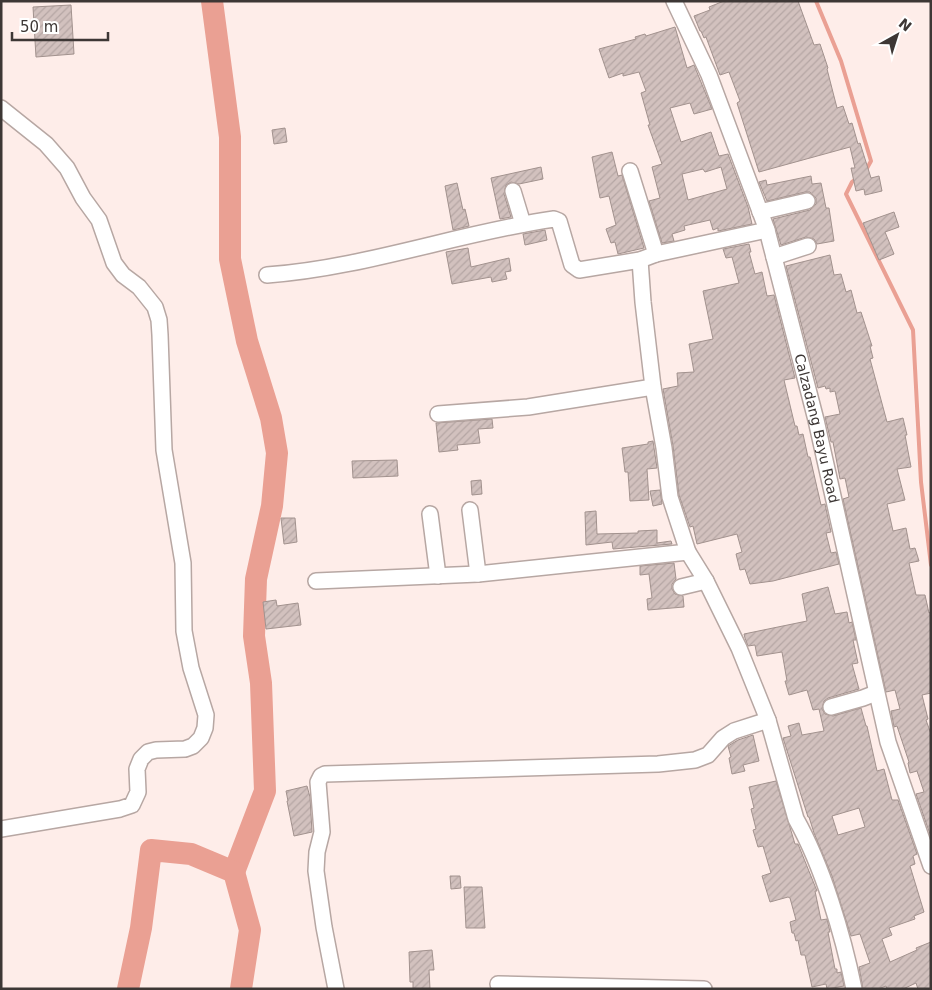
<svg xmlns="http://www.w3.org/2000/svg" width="932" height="990" font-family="'DejaVu Sans',sans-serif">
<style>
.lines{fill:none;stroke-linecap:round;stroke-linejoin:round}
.stream{stroke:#eaa093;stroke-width:4}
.river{stroke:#eaa093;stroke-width:22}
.building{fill:url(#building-hatch);stroke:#a2928e;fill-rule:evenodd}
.minor-casing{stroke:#b7a7a3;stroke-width:18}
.minor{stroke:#fff;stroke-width:15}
.labels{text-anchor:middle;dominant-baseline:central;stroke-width:5;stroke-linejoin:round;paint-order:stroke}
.street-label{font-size:14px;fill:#3d3735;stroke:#fff}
</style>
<defs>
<pattern id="building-hatch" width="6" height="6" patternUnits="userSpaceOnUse" patternTransform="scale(1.25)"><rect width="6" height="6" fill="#d2c1be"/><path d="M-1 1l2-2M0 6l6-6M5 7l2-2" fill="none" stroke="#b5a6a4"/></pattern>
</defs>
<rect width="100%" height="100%" fill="#feede9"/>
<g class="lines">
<!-- stream -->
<g class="stream">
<polyline points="816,1 841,61 871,161 866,170"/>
<polyline points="857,178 852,182 846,194 913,330 921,482 931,565"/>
</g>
<!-- river -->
<g class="river">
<polyline points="212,1 230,137 230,259 247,341 271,418 277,453 272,506 256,579 254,636 261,683 265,791 234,872"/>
<polyline points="128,989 141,928 151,850 191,854 234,872 250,930 241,989"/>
</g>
</g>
<!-- building -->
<g class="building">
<polygon points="724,1 798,1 814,45 820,44 828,68 827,69 837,108 843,106 849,124 852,123 858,144 860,143 871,178 879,176 882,191 865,195 864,189 856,191 851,168 855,168 850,147 759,172 737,103 740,101 729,72 720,75 706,37 704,38 701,31 700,31 694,16 710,10 709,7"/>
<polygon points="71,5 74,54 36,57 33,7"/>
<path d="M675,27L687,68L694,65L712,109L694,114L690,103L670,108L681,142L711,132L719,156L728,154L748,207L752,224L718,231V228L713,230L710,220L684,226L685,230L672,234L674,241L662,243L649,201L660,198L652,167L662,164L648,125H650L641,93L646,91L639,72L623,76V73L609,78L599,49L636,39L635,37L645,34L646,36ZM721,167L727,189L688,200L682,174L703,169L705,172Z"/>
<polygon points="285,128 287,142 274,144 272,130"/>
<polygon points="612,152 618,176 622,175 644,248 618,254 615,242 611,243 606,229 616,225 609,196 600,198 592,157"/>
<polygon points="541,167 543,179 519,184 511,182 506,185 504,194 511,217 500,219 491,178"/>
<polygon points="811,176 812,184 821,183 826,208 829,208 834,241 817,244 814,239 806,237 781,245 773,219 810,210 816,204 816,198 810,192 805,192 767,201 759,182 766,180 767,185"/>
<polygon points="457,183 463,210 465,209 469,226 453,230 445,186"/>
<polygon points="894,212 899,227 885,232 894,254 879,260 863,223"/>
<polygon points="545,230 547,240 525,245 523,234"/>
<polygon points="749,244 751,252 749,252 755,274 762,272 767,296 774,295 795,378 784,380 795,426 797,426 799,435 803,434 808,457 810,457 821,505 825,504 831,532 826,533 831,553 836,552 839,564 773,581 750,584 745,569 740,570 736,554 742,552 737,534 697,544 693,526 690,527 679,495 673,446 663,389 678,386 677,373 694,372 689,344 713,339 703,291 739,283 732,257 726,258 723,249"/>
<polygon points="468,248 471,267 509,258 511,271 505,272 507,279 492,282 491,277 452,284 446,252"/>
<polygon points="830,255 834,275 841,274 846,292 851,290 857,313 861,312 872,346 870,346 873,358 870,359 887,422 903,418 907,435 905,435 911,467 897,469 905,500 887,504 893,531 906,528 910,549 915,548 919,561 909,563 916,595 925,595 929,613 931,612 931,693 922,695 928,719 926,720 931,734 931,837 916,794 924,792 917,771 910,773 908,763 909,762 897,726 894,727 891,711 900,709 895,690 886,692 843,499 849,497 845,478 840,479 833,442 831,442 825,417 840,414 835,391 830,392 830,388 826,389 825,386 818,388 786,266"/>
<polygon points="492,419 493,428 478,429 480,443 457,445 458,450 439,452 436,423"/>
<polygon points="653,441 657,468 647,469 649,500 630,501 628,472 625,472 622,448 648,444 648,442"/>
<polygon points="397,460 398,476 353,478 352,461"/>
<polygon points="481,480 482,494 472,495 471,481"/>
<polygon points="660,490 662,504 653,506 650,491"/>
<polygon points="596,511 597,534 638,533 638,531 657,530 657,543 671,541 672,544 613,549 612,542 586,545 585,512"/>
<polygon points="281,518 295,518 297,542 284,544"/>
<polygon points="674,563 676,579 672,584 672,589 675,594 683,596 684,607 648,610 647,599 652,598 649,574 640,575 640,566"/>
<path d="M828,587L835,614L847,612L849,623L852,622L856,640H853L858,663L852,664L859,689L828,698L824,701L822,709L825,714L833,716L861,708L866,726H867L877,771L884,769L892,800H898L917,854L913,856L915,864L910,866L924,912L914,916L915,919L889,928L892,935L882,939L890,962L917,950L916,948L931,942V989H918L916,983L903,989H887L886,986L878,989H863L859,967L870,963L860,934L851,936L832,876L814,833L809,817H808L783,738L791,736L788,726L799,723L802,735L824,731L819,709L813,710L807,690L789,695L785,681H787L782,652L757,656L755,645L748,646L745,638L744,634L807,621L802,594ZM859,808L865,827L838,835L832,816Z"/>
<polygon points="276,600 277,606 298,603 301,625 266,629 263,602"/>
<polygon points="753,735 759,761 743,765 745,771 732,774 729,758 731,757 728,746 738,740"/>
<polygon points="776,781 795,844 798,844 817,891 815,891 821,920 827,919 830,932 828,932 835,969 837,969 837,973 841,972 844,986 827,989 826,984 812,987 805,955 801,955 798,940 796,941 794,933 792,933 790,922 796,920 790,898 788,897 770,902 762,876 771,873 763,846 758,847 753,830 756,829 751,809 754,808 749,787"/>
<polygon points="307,786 310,797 312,832 294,836 287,801 288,801 286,791"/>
<polygon points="450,876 460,876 461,888 451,889"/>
<polygon points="464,887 482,887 485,928 466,928"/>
<polygon points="432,950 434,970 429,970 430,989 413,989 413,982 410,982 409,952"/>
</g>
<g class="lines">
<!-- minor casing -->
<g class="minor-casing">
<g id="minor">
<path id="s1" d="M674,1L709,75L767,230L816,420L888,742L931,866"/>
<polyline points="1,108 46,144 67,168 83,198 99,220 114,263 123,275 139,287 155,307 159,320 160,335 164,450 183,563 184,631 191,668 206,715 205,728 201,738 193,746 185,749 156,750 148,752 141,759 137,769 138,792 132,805 120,809 1,829"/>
<polyline points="630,171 656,254"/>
<polyline points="513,191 523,224"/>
<polyline points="760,212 807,201"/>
<polyline points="774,257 808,246"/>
<path d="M640,260L643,302L653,387L664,448L670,497L688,552L706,581L739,648L768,720L796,819C823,867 843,935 854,989"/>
<path d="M267,275C364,268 458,233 554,219L559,221L572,265L579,270L640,260L656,254L767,230"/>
<polyline points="438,414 528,407 653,387"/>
<polyline points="470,510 478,574"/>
<polyline points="430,514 438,576"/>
<polyline points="316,581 478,574 688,552"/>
<polyline points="681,587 706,581"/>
<polyline points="831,707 863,698 876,693"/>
<polyline points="498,984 704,989"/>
<polyline points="336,989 324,927 316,871 317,852 322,832 318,782 321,776 325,774 658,764 695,760 708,755 723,738 734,731 768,720"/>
</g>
</g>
<!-- minor -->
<use href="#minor" class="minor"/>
</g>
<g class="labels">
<!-- street labels -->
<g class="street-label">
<text stroke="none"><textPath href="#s1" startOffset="452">Calzadang Bayu Road</textPath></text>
</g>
</g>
<!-- border -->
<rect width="932" height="990" fill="none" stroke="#3d3735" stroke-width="5"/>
<!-- north arrow -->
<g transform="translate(897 35) rotate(39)" stroke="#ffffff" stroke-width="4" paint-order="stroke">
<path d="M0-4L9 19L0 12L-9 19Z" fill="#3d3735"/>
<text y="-8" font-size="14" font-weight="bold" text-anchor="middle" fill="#3d3735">N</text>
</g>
<!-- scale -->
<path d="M12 32v8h96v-8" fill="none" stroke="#3d3735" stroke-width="2.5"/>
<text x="20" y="32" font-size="15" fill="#3d3735" stroke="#ffffff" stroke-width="4" paint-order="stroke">50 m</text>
</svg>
